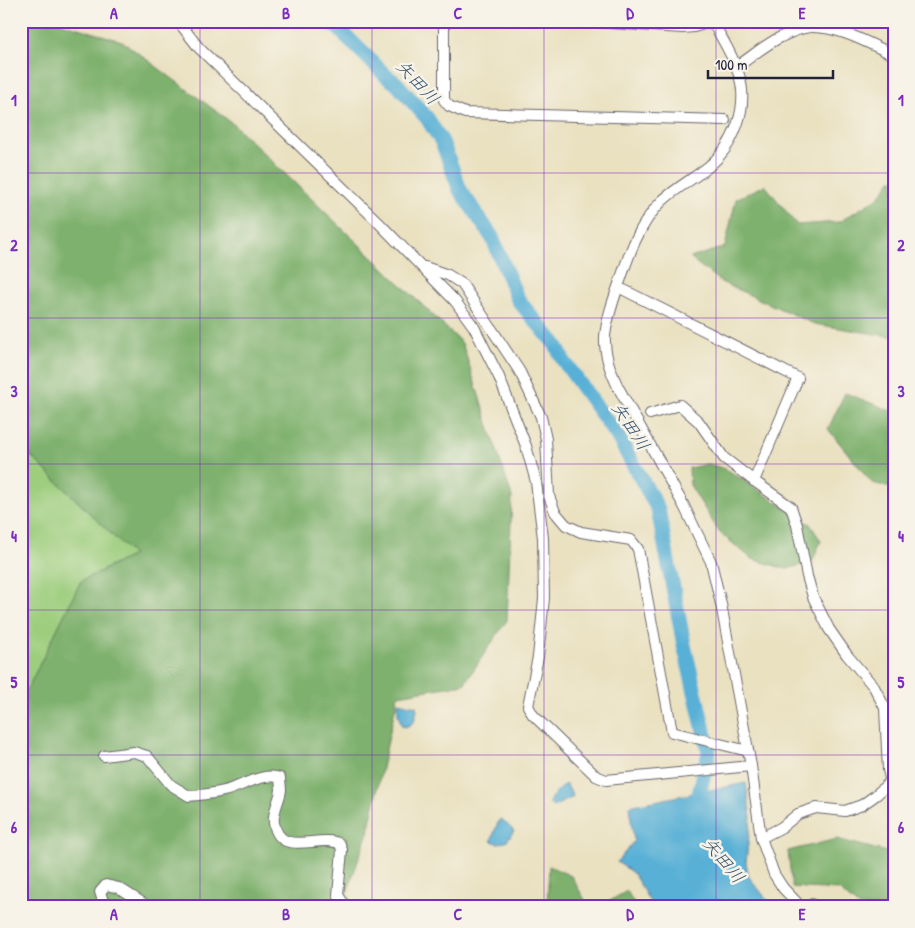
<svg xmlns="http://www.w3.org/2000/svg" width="915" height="928" font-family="'Patrick Hand','Klee One',sans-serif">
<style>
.green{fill:#9dce7e;stroke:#60785c}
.forest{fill:#7eb16d;stroke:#506a54}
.water{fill:#59b0d6;stroke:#3e6988}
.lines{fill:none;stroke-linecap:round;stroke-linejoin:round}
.river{stroke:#59b0d6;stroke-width:15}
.street-casing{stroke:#68656a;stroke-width:12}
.street{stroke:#fff;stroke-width:10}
.grid{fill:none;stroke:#7b2cbf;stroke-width:1;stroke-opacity:0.55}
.labels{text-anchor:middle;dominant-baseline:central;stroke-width:5;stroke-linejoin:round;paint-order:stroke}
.water-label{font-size:18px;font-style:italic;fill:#355471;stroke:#f7f3e8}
.neatline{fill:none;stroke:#7b2cbf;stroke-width:2}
.grid-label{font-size:16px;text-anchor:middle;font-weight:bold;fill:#7b2cbf}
</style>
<rect width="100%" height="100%" fill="#f7f3e8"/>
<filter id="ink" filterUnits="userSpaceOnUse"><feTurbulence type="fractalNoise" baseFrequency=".02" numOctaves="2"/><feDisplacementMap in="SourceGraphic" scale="10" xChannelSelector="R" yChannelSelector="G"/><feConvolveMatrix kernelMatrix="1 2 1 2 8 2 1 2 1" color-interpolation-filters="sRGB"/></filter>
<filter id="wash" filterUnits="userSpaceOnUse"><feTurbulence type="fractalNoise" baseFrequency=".0096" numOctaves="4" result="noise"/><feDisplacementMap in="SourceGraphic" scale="20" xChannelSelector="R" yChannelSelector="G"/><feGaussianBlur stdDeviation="1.12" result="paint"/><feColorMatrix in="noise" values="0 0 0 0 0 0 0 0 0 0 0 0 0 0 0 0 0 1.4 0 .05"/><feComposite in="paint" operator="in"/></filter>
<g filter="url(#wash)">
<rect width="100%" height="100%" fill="#eae1c1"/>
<!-- green -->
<polygon class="green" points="21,454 30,455 133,555 81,581 28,688 21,693"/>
<!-- forest -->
<g class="forest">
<polygon points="21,21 55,21 122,41 232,123 462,343 512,497 507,620 464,684 398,695 368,832 342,907 21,907 21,693 28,688 81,581 133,555 30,455 21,454"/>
<polygon points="891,180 894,180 894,337 814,324 721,282 690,258 725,247 736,199 765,185 797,225 839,222 879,197"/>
<polygon points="845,393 894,412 894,488 872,483 828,429"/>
<polygon points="708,464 726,469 810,524 821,541 812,562 786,569 752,559 719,532 690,485 689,468"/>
<polygon points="837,839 894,854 894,907 859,907 839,890 792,887 788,851"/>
<polygon points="549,866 571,876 589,907 547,907"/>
<polygon points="627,891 636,907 599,907"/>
</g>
<!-- water -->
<g class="water">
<polygon points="398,702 416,706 417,710 414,722 406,727 402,726 398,714"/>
<polygon points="746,783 751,817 746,862 749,877 773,907 653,907 633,873 617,862 634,841 629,806"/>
<polygon points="563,785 567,785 573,797 553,807 549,803 551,798"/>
<polygon points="502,819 514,831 506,842 497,843 491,841 499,820"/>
</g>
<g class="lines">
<!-- river -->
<polyline class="river" points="328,21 338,28 386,76 396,83 427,118 442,142 460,190 492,237 518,300 556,345 563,360 618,437 658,509 684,645 709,752 695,812"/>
</g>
</g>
<g filter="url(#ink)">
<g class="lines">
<!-- street casing -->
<g class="street-casing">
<g id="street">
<polyline points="178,21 199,48 378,222 455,301 474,327 499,377 526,446 536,482 543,538 544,598 538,657 528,706 533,715 596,776 606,780 751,766"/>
<polyline points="444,21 444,100 449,106 465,113 725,120"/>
<polyline points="580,21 682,28 694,27 715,21"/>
<path d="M712,21C721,37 732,54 738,72C750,105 735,145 708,167C693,179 676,188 662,201C639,224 629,254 619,284C613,301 607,318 605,336C604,354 610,370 618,387L684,506L711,562L721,604L751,766L761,838L774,874L783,888L801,907"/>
<path d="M742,63C755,54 766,44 781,37C789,33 800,28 810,27C839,26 868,43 894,55"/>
<polyline points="425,267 448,275 462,284 520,372 541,417 546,439 549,496 555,512 566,525 581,532 631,540 638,549 672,732 748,751"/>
<polyline points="624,290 798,378 754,481"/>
<polyline points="650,414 680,405 699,422 724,458 754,481 791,507 797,525 807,576 813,597 829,629 847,655 874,687 885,708 888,770 894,793"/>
<path d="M104,756L134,752L147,756L171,785L189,796C200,795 212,794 224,791C241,787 262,772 280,778C280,782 281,786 281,790C280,800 272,812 274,823C280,859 320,833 340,844L342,850L338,895L346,907"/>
<polyline points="761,838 782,827 798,814 816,808 845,811 862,805 876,795 891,781"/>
<polyline points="105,907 100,892 106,885 119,888 149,907"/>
<polyline points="811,907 812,904"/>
</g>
</g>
<!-- street -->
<use href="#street" class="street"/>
</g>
</g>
<!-- grid -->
<path class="grid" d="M200,21V907M372,21V907M544,21V907M716,21V907M21,173H894M21,318H894M21,464H894M21,610H894M21,755H894"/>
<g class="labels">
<!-- water labels -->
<g class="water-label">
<text transform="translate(418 82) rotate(47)">矢田川</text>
<text transform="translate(631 426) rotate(57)">矢田川</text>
<text transform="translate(724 860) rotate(50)">矢田川</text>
</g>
</g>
<!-- margin -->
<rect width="915" height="928" fill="none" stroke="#f7f3e8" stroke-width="55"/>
<!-- scale -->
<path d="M708 70v8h125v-8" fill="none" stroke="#22223b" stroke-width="2.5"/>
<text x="715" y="70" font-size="15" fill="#22223b" stroke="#f7f3e8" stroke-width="4" paint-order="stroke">100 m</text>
<rect x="28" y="28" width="860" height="872" class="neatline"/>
<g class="grid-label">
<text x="114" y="19">A</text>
<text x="286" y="19">B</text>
<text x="458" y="19">C</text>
<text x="630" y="19">D</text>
<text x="802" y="19">E</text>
<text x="14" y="106">1</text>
<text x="901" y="106">1</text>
<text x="14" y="251">2</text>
<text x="901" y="251">2</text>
<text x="14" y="397">3</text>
<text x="901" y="397">3</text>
<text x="14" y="542">4</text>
<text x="901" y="542">4</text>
<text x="14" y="688">5</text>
<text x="901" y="688">5</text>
<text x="14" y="833">6</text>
<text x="901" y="833">6</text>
<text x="114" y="920">A</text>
<text x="286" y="920">B</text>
<text x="458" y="920">C</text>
<text x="630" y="920">D</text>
<text x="802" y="920">E</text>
</g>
</svg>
